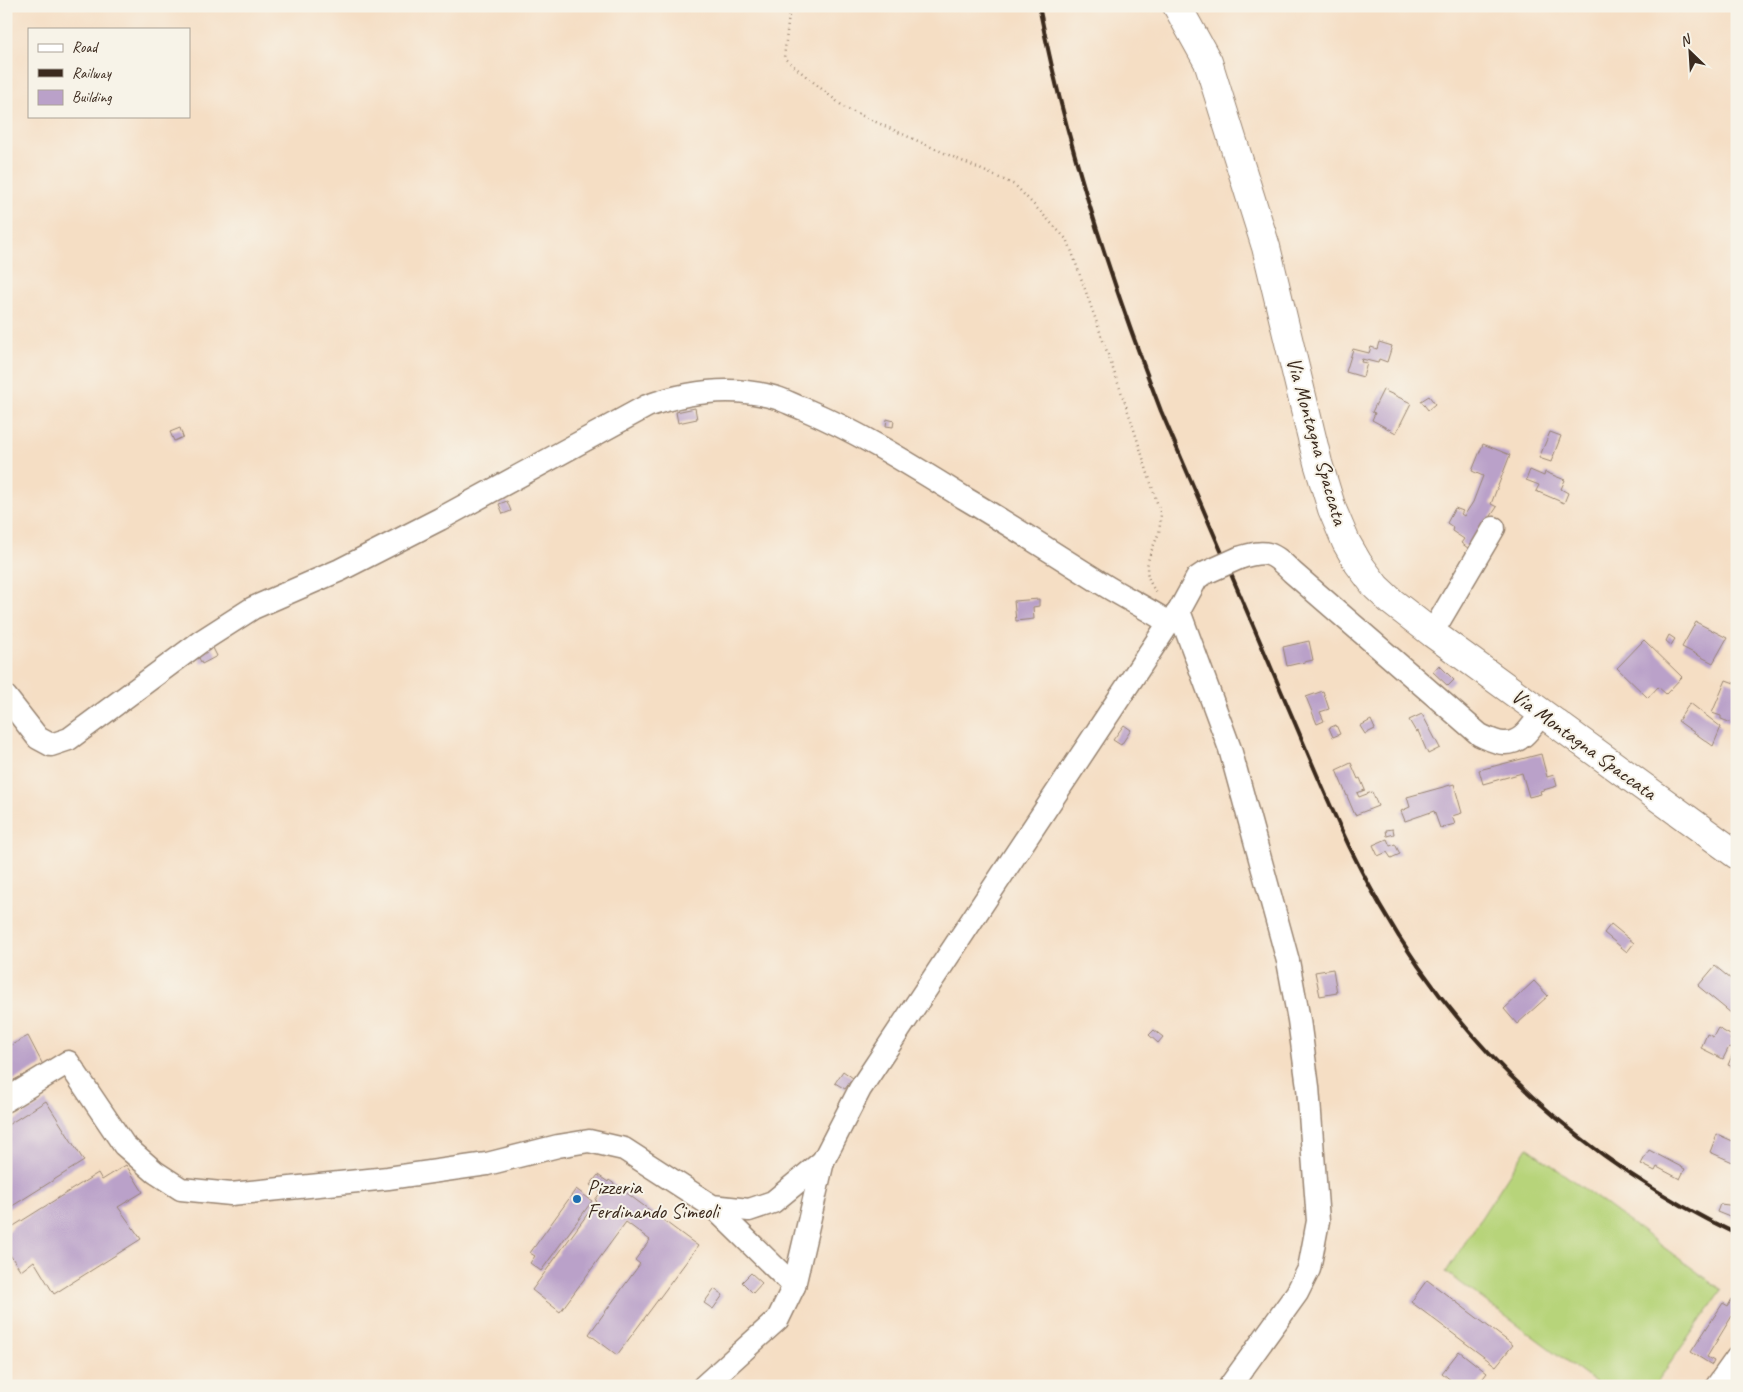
<svg xmlns="http://www.w3.org/2000/svg" width="1743" height="1392" font-family="Caveat,sans-serif">
<style>
.pitch{fill:#b7d47a;stroke:#797f4c}
.building{fill:#baa1c9}
.lines{fill:none;stroke-linecap:round;stroke-linejoin:round}
.minor-casing{stroke:#988471;stroke-width:25}
.major-casing{stroke:#988471;stroke-width:30}
.path{stroke:#988471;stroke-width:2.5;stroke-dasharray:1 4;stroke-linecap:butt}
.minor{stroke:#fff;stroke-width:22}
.major{stroke:#fff;stroke-width:28}
.rail{stroke:#3b2a1e;stroke-width:4}
.minor-bridge-casing{stroke:#988471;stroke-width:25;stroke-linecap:butt}
.minor-bridge{stroke:#fff;stroke-width:22}
.poi-dot{fill:#1f6fb2;stroke:#f7f3e8;stroke-width:2}
.labels{text-anchor:middle;dominant-baseline:central;stroke-width:4;stroke-linejoin:round;paint-order:stroke}
.street-label{font-size:21px;fill:#3b2a1e;stroke:#f7f3e8}
.poi-label{font-size:21px;fill:#3b2a1e;stroke:#f7f3e8;text-anchor:start}
</style>
<rect width="100%" height="100%" fill="#f7f3e8"/>
<filter id="ink" filterUnits="userSpaceOnUse"><feTurbulence type="fractalNoise" baseFrequency=".02" numOctaves="2"/><feDisplacementMap in="SourceGraphic" scale="10" xChannelSelector="R" yChannelSelector="G"/><feConvolveMatrix kernelMatrix="1 2 1 2 8 2 1 2 1" color-interpolation-filters="sRGB"/></filter>
<filter id="wash" filterUnits="userSpaceOnUse"><feTurbulence type="fractalNoise" baseFrequency=".0096" numOctaves="4" result="noise"/><feDisplacementMap in="SourceGraphic" scale="20" xChannelSelector="R" yChannelSelector="G"/><feGaussianBlur stdDeviation="1.12" result="paint"/><feColorMatrix in="noise" values="0 0 0 0 0 0 0 0 0 0 0 0 0 0 0 0 0 1.4 0 .05"/><feComposite in="paint" operator="in"/></filter>
<g filter="url(#wash)">
<rect width="100%" height="100%" fill="#f5dec4"/>
<!-- pitch -->
<polygon class="pitch" points="1527,1147 1722,1290 1654,1386 1600,1386 1446,1272"/>
<g id="blocks">
<!-- building -->
<g class="building">
<polygon points="1379,342 1392,346 1387,362 1379,359 1378,363 1362,359 1361,362 1367,363 1363,377 1346,372 1353,349 1369,353 1371,347 1377,349"/>
<polygon points="1383,390 1411,403 1396,433 1372,420 1375,413 1372,412"/>
<polygon points="1429,396 1435,404 1428,410 1421,401"/>
<polygon points="695,408 697,419 678,423 676,412"/>
<polygon points="887,419 894,421 893,427 886,426"/>
<polygon points="180,428 183,437 174,441 170,432"/>
<polygon points="1550,432 1561,436 1551,462 1539,458"/>
<polygon points="1483,444 1510,455 1491,504 1497,507 1489,519 1472,551 1461,543 1464,539 1452,531 1453,527 1447,523 1455,508 1463,511 1461,514 1464,516 1473,502 1483,476 1472,471"/>
<polygon points="1530,470 1544,476 1545,472 1565,480 1561,489 1568,493 1564,503 1536,491 1539,485 1526,480"/>
<polygon points="507,501 511,511 503,514 499,504"/>
<polygon points="1039,599 1039,606 1033,607 1034,619 1016,621 1014,601"/>
<polygon points="1696,622 1727,638 1713,663 1682,647"/>
<polygon points="1669,635 1675,639 1671,645 1666,641"/>
<polygon points="1644,640 1682,677 1666,694 1658,687 1648,698 1617,668"/>
<polygon points="1309,641 1313,660 1287,666 1283,647"/>
<polygon points="212,646 217,656 202,664 197,654"/>
<polygon points="1439,665 1454,680 1448,686 1433,672"/>
<polygon points="1726,680 1737,684 1737,725 1721,719 1721,716 1712,713"/>
<polygon points="1323,691 1329,709 1320,712 1324,721 1317,724 1306,697"/>
<polygon points="1690,703 1721,727 1713,746 1678,721"/>
<polygon points="1422,714 1440,748 1428,754 1418,731 1416,732 1409,720"/>
<polygon points="1371,720 1375,729 1365,734 1360,726"/>
<polygon points="1124,725 1131,730 1121,745 1113,740"/>
<polygon points="1336,725 1340,734 1333,737 1329,728"/>
<polygon points="1541,754 1547,777 1554,775 1557,786 1540,791 1541,794 1529,797 1522,773 1483,784 1479,770"/>
<polygon points="1351,763 1358,779 1360,778 1365,790 1357,793 1359,797 1372,792 1378,806 1355,815 1336,770"/>
<polygon points="1454,784 1462,813 1452,816 1455,824 1440,828 1434,811 1405,821 1401,811 1410,807 1407,797"/>
<polygon points="1393,829 1394,834 1387,836 1386,830"/>
<polygon points="1387,839 1390,846 1395,844 1400,854 1391,858 1387,852 1378,856 1373,845"/>
<polygon points="1611,924 1634,943 1627,952 1604,933"/>
<polygon points="1715,966 1737,984 1737,1018 1698,986"/>
<polygon points="1333,969 1337,993 1320,996 1315,972"/>
<polygon points="1534,981 1548,996 1517,1024 1504,1009"/>
<polygon points="1718,1028 1732,1036 1730,1040 1737,1043 1737,1069 1728,1065 1735,1049 1729,1047 1723,1059 1701,1048 1707,1034 1713,1037"/>
<polygon points="1154,1030 1163,1037 1158,1043 1149,1035"/>
<polygon points="28,1036 43,1065 6,1084 6,1048"/>
<polygon points="843,1071 853,1078 845,1089 835,1083"/>
<polygon points="46,1101 84,1161 6,1210 6,1126"/>
<polygon points="1717,1134 1737,1143 1737,1164 1710,1152"/>
<polygon points="1649,1150 1685,1169 1680,1179 1657,1167 1655,1171 1641,1164"/>
<polygon points="126,1165 143,1192 118,1207 141,1239 54,1294 34,1261 21,1271 6,1249 6,1233 13,1228 12,1227 98,1173 102,1180"/>
<polygon points="598,1175 608,1182 609,1180 698,1246 617,1355 589,1334 640,1264 635,1260 650,1240 626,1222 560,1312 532,1290 597,1201 595,1200 601,1192 590,1185"/>
<polygon points="576,1189 592,1201 541,1271 530,1263 535,1256 530,1253"/>
<polygon points="1720,1204 1737,1206 1737,1220 1717,1212"/>
<polygon points="751,1273 762,1283 753,1293 742,1282"/>
<polygon points="1427,1280 1513,1345 1496,1366 1411,1302"/>
<polygon points="714,1289 723,1295 713,1309 704,1303"/>
<polygon points="1732,1299 1737,1302 1737,1306 1734,1310 1735,1311 1707,1357 1714,1361 1712,1365 1691,1352 1723,1303 1728,1306"/>
<polygon points="1459,1351 1487,1373 1477,1386 1458,1386 1442,1373"/>
</g>
</g>
</g>
<g filter="url(#ink)">
<use href="#blocks" fill-opacity="0" stroke="#988471" stroke-width="1"/>
<g class="lines">
<!-- minor casing -->
<g class="minor-casing">
<g id="minor">
<path d="M1239,558C1267,549 1272,552 1292,572L1480,735C1487,738 1496,743 1504,743C1522,744 1532,726 1541,714"/>
<polyline points="1179,611 1230,749 1288,961 1299,1020 1308,1087 1318,1221 1309,1269 1297,1293 1230,1386"/>
<polyline points="1432,633 1494,528"/>
<path d="M6,697L38,738L51,745L69,739L200,642L253,608L340,570L440,519L647,406C689,391 733,385 777,398C786,401 795,406 804,409C861,433 914,467 966,499C1012,526 1056,555 1101,583C1123,597 1147,608 1169,623"/>
<polyline points="6,1100 68,1062 124,1145 155,1172 181,1189 231,1194 388,1178 487,1164 558,1146 589,1141 624,1149 712,1206 749,1210 773,1202 823,1161"/>
<polyline points="712,1206 794,1286"/>
<polyline points="704,1386 778,1319 794,1286 823,1161 860,1089 1169,623 1179,611 1197,578 1203,574"/>
<polyline points="1717,1386 1737,1358"/>
</g>
</g>
<!-- major casing -->
<g class="major-casing">
<polyline id="major" points="1177,6 1208,62 1266,247 1318,463 1332,509 1346,542 1358,563 1376,587 1392,602 1432,633 1737,855"/>
</g>
<!-- path -->
<path class="path" d="M790,6L784,58L845,108L1015,185L1068,241L1131,420L1161,515C1160,521 1160,527 1159,532C1151,555 1138,569 1157,593"/>
<!-- minor -->
<use href="#minor" class="minor"/>
<!-- major -->
<use href="#major" class="major"/>
<!-- rail -->
<path class="rail" d="M1039,6C1066,145 1110,279 1161,411C1201,505 1241,599 1282,693C1313,764 1341,837 1380,905C1461,1048 1587,1164 1737,1234"/>
<!-- minor-bridge casing -->
<g class="minor-bridge-casing">
<polyline id="minor-bridge" points="1203,574 1239,558"/>
</g>
<!-- minor-bridge -->
<use href="#minor-bridge" class="minor-bridge"/>
</g>
</g>
<!-- markers -->
<circle class="poi-dot" cx="577" cy="1199" r="5"/>
<g class="labels">
<!-- street labels -->
<g class="street-label">
<text transform="translate(1317 441) rotate(74)">Via Montagna Spaccata</text>
<text transform="translate(1584 744) rotate(36)">Via Montagna Spaccata</text>
</g>
<!-- poi labels -->
<g class="poi-label">
<text x="587" y="1187">Pizzeria<tspan x="587" dy="24">Ferdinando Simeoli</tspan></text>
</g>
</g>
<!-- margin -->
<rect width="1743" height="1392" fill="none" stroke="#f7f3e8" stroke-width="25"/>
<!-- legend -->
<rect x="28" y="28" width="162" height="90" fill="#f7f3e8" stroke="#aca397"/>
<rect x="38" y="44" width="25" height="8" fill="#ffffff" stroke="#aca397"/>
<text x="72" y="52" font-size="15" fill="#3b2a1e">Road</text>
<rect x="38" y="69" width="25" height="8" fill="#3b2a1e" stroke="#aca397"/>
<text x="72" y="78" font-size="15" fill="#3b2a1e">Railway</text>
<rect x="38" y="90" width="25" height="15" fill="#baa1c9" stroke="#aca397"/>
<text x="72" y="102" font-size="15" fill="#3b2a1e">Building</text>
<!-- north arrow -->
<g transform="translate(1690 52) rotate(335)" stroke="#f7f3e8" stroke-width="4" paint-order="stroke">
<path d="M0-4L9 19L0 12L-9 19Z" fill="#3b2a1e"/>
<text y="-8" font-size="14" font-weight="bold" text-anchor="middle" fill="#3b2a1e">N</text>
</g>
</svg>
